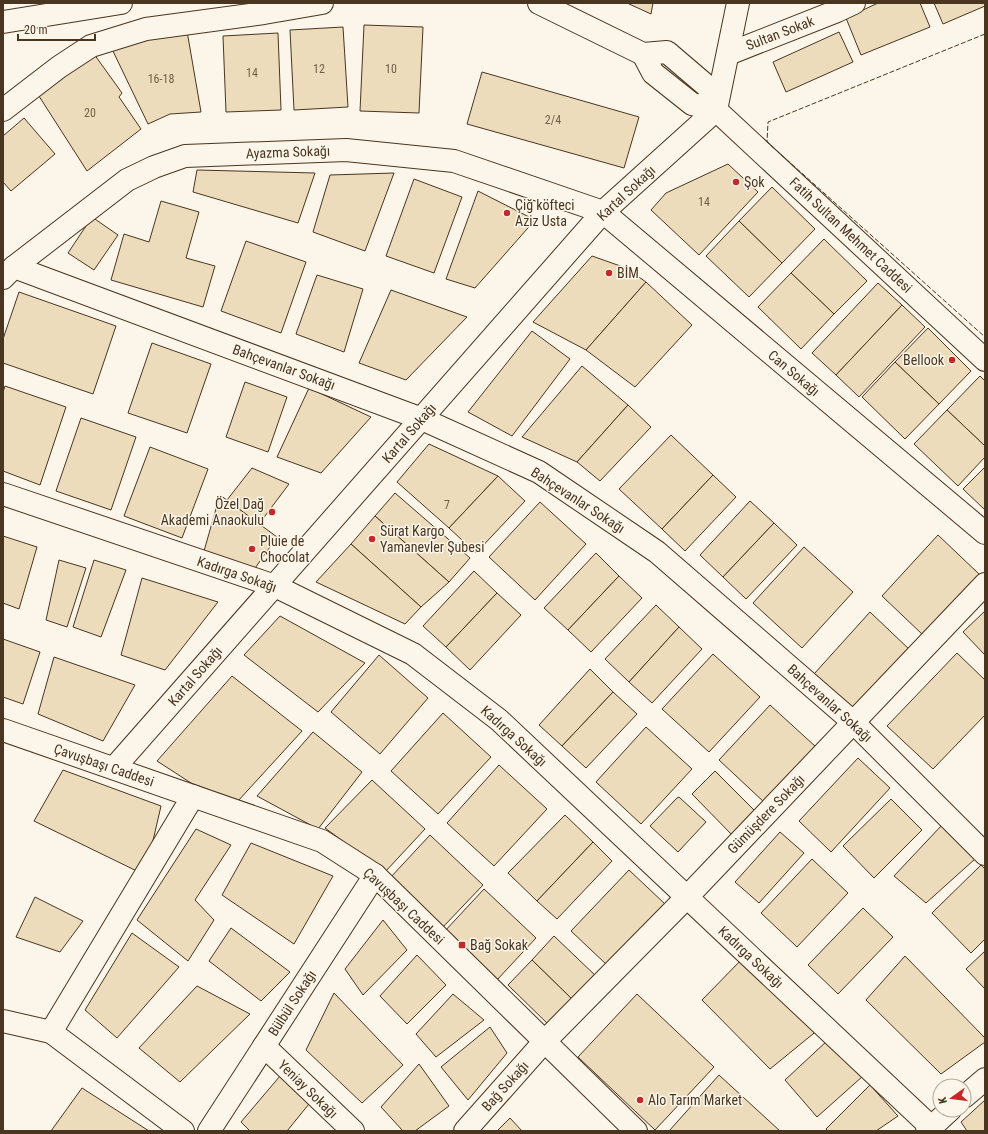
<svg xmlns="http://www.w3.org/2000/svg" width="988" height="1134" font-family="'Roboto Condensed',sans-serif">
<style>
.building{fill:#ecdcbc;stroke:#4a3520}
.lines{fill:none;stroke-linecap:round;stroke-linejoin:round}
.minor-casing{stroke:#4a3520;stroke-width:24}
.major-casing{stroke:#4a3520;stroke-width:24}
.minor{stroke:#fbf6e9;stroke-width:22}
.major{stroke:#fbf6e9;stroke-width:22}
.fence{stroke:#4a3520;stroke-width:1;stroke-dasharray:5 2;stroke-linecap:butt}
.poi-dot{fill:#c62828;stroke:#fbf6e9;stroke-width:1.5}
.labels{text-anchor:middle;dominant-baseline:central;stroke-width:3;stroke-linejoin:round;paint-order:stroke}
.number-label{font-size:12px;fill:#725f47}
.street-label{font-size:14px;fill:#4a3520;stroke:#fbf6e9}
.poi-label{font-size:14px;fill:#4a3520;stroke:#fbf6e9;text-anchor:start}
</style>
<rect width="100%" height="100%" fill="#fbf6e9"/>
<!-- building -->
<g class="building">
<polygon points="627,3 653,3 651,14"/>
<polygon points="878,3 920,3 930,27 861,55 846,18"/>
<polygon points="934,3 985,3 985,6 943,24"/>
<polygon points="364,25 423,27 419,113 360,111"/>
<polygon points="343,27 348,107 294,110 290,30"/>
<polygon points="187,31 201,112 170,114 148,124 111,47"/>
<polygon points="839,32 853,62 786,92 773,62"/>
<polygon points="278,33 281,110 226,112 223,36"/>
<polygon points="94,54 122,93 119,97 141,129 87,171 37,93"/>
<polygon points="482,72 639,117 624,168 467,124"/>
<polygon points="24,118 55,154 11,191 3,182 3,136"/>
<polygon points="728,164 758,192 699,255 651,210 666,193"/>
<polygon points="197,170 315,173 298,223 193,192"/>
<polygon points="394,173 365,251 313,232 330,175"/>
<polygon points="414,179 462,197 434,273 386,256"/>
<polygon points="772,187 815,229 782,263 739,221"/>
<polygon points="478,191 535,220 475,288 446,279"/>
<polygon points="161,201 199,212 186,258 215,266 203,307 111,280 124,234 149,242"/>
<polygon points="92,217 118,235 94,270 68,253"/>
<polygon points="739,221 782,263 749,297 706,256"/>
<polygon points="824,239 867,281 834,314 791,273"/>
<polygon points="246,241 306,262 281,333 221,311"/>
<polygon points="592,256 626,268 646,282 586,350 533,322"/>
<polygon points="791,273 834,314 801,349 758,307"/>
<polygon points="317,275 363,289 344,352 296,334"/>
<polygon points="646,282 692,325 635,387 586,350"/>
<polygon points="878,283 902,305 836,375 812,353"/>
<polygon points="391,290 467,317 406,380 359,363"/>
<polygon points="19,292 116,326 93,394 3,363 3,339"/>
<polygon points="902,305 925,327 859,397 836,375"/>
<polygon points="928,328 971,371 939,404 895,362"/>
<polygon points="532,331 570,359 512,436 468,412"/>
<polygon points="152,343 211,364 187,433 128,413"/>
<polygon points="895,362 939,404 905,439 862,397"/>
<polygon points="582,366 628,405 577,462 522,437"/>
<polygon points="980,376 985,381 985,446 947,410"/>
<polygon points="245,382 287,397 268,452 226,437"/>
<polygon points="5,386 66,407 40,485 3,471 3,392"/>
<polygon points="309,388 371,417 321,473 277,457"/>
<polygon points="628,405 651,427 600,481 577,462"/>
<polygon points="947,410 985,446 985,457 958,486 914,444"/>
<polygon points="81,418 136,437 111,510 56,491"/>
<polygon points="671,435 713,475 662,529 619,489"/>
<polygon points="429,444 498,476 449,528 397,482"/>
<polygon points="150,447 208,469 182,538 124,516"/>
<polygon points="985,467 985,510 963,489"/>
<polygon points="252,468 289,484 259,524 227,500"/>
<polygon points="713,475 736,497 685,551 662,529"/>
<polygon points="498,476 525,501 476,553 449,528"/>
<polygon points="395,493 470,558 449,582 375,516"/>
<polygon points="220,495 277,537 253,571 204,551"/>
<polygon points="750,501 774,523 723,577 700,555"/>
<polygon points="540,502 586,544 535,600 489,557"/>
<polygon points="375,516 449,582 421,607 351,544"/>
<polygon points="774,523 797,545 746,599 723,577"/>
<polygon points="938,535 979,574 923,635 882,596"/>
<polygon points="3,536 37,547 19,609 3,603"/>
<polygon points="351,544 421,607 405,624 316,582"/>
<polygon points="804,547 853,592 802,648 753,603"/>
<polygon points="596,553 619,576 568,630 544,608"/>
<polygon points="59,560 86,568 67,627 46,620"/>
<polygon points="94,560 126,570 101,637 73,627"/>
<polygon points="474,571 497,593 446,647 423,626"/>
<polygon points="619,576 642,598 591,652 568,630"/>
<polygon points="142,578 218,602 165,670 121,655"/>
<polygon points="497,593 521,615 470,670 446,647"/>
<polygon points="656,605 679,627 629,682 605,659"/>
<polygon points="985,611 985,655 963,632"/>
<polygon points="870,612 911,651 855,712 814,674"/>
<polygon points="280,616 365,663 318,712 244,655"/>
<polygon points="679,627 702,649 652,703 629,682"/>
<polygon points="3,639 40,652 23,704 3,697"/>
<polygon points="957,653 985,680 985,715 933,769 887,726"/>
<polygon points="713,654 760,697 709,752 662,709"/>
<polygon points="379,655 428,698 380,754 331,712"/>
<polygon points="54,657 135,685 103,741 38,714"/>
<polygon points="590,669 613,692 562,746 539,725"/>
<polygon points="232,676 302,731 238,801 191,783 157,761"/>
<polygon points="613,692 637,714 586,768 562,746"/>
<polygon points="770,705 816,747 765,803 719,760"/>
<polygon points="443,713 491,757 438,814 391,771"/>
<polygon points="646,727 692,769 641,824 596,782"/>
<polygon points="313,732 362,772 318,829 257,796"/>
<polygon points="858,758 890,788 831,852 799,821"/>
<polygon points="499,765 547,809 494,866 447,823"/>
<polygon points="63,770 161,806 145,875 34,821"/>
<polygon points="715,771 756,812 733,836 692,794"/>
<polygon points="372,780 425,829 385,872 325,828"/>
<polygon points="679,797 706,822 678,852 650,826 677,798"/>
<polygon points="891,799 922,830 874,878 843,846"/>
<polygon points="565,815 593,842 537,901 508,873"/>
<polygon points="941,826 975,859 926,903 894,876"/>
<polygon points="196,829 231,845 195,900 214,920 188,961 137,920"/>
<polygon points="780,832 804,853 759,903 735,882"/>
<polygon points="430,835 483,885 443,927 390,878"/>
<polygon points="593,842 612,861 557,919 537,901"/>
<polygon points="251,843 333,876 294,944 222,895"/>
<polygon points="812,859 848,893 797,947 761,913"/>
<polygon points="981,865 985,869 985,939 971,953 932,913"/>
<polygon points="629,870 665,904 607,965 571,931"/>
<polygon points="484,889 536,938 496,981 444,932"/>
<polygon points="35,897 83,921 60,952 16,937"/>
<polygon points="863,908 893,937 838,994 808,965"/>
<polygon points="383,920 407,950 363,995 345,969"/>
<polygon points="231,928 290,972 261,1001 209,961"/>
<polygon points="132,933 179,967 117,1038 85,1010"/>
<polygon points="554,936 598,978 575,1002 532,960"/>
<polygon points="985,951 985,989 966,969"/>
<polygon points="417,955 446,985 407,1024 380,996"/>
<polygon points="745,956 819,1029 770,1069 702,1000"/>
<polygon points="905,956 985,1038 985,1042 941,1074 866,1000"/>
<polygon points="532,960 575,1002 551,1027 508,985"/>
<polygon points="197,986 250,1014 180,1082 139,1048"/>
<polygon points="334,993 403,1065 362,1103 306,1050"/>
<polygon points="453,994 484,1020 436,1057 416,1034"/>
<polygon points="637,994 714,1067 655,1130 578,1057"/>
<polygon points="490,1027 507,1053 468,1100 441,1067"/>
<polygon points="828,1040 863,1076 817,1117 785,1080"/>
<polygon points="419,1064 449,1106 415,1131 403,1131 381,1107"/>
<polygon points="719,1075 780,1131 669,1131"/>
<polygon points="280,1076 309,1104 287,1131 250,1131 241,1122"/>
<polygon points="870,1085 898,1116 876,1131 828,1131 826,1129"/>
<polygon points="82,1088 149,1131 51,1131"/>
<polygon points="985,1100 985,1131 967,1131 961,1122"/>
<polygon points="510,1118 522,1131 497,1131"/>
</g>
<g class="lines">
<!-- minor casing -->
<g class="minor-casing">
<g id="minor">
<polyline points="3,22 121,3"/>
<polyline points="728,54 837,11 854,3"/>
<polyline points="3,110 59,67 91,46 146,29 264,13 322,3"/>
<polyline points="14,267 422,419 539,472 657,552 853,722 985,854"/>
<polyline points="3,278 14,267 127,180 154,167 185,156 346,150 454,161 603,212 985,533"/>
<polyline points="3,494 275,586 413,654 499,720 931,1127"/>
<polyline points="114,768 603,212 716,110 738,3"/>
<polyline points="3,1021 51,1032"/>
<polyline points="264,1046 353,1131"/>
<polyline points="964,1097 985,1079"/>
<polyline points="183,1131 51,1032 193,796"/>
<polyline points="209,1131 375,875"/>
<polyline points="465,1131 544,1042"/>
<polyline points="927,1131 950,1110"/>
</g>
</g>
<!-- major casing -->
<g class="major-casing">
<g id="major">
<polyline points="539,3 643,54 667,52 708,87 716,110 985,360"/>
<polyline points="643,54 653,73 692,104 716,110"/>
<polyline points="3,730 322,841 375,875 636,1131"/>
<polyline points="544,1042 687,897 985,584"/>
</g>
</g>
<!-- minor -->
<use href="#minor" class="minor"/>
<!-- major -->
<use href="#major" class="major"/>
<!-- fence -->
<polyline class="fence" points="985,34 768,122 767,142 985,337"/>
</g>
<!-- markers -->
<g class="poi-dot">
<circle cx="736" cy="182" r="4"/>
<circle cx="507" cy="213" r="4"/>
<circle cx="609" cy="273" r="4"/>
<circle cx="952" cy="360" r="4"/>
<circle cx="272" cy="512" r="4"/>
<circle cx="372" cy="539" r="4"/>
<circle cx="252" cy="549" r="4"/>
<rect x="458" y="941" width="8" height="8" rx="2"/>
<circle cx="640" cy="1100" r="4"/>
</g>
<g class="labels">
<!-- number labels -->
<g class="number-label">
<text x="319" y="69">12</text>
<text x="391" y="69">10</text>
<text x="252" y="73">14</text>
<text x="161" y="79">16-18</text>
<text x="90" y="113">20</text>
<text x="553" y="120">2/4</text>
<text x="704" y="202">14</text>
<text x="447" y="505">7</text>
</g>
<!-- street labels -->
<g class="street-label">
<text transform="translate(780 33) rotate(-21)">Sultan Sokak</text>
<text transform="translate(288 152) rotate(-2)">Ayazma Sokağı</text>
<text transform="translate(626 193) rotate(-43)">Kartal Sokağı</text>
<text transform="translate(851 235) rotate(43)">Fatih Sultan Mehmet Caddesi</text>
<text transform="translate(284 367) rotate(20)">Bahçevanlar Sokağı</text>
<text transform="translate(794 373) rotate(40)">Can Sokağı</text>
<text transform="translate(409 433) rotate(-49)">Kartal Sokağı</text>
<text transform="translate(578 500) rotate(33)">Bahçevanlar Sokağı</text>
<text transform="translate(237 574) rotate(19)">Kadırga Sokağı</text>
<text transform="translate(195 676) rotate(-49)">Kartal Sokağı</text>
<text transform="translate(830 703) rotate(42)">Bahçevanlar Sokağı</text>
<text transform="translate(514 736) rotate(42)">Kadırga Sokağı</text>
<text transform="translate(104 765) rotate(19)">Çavuşbaşı Caddesi</text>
<text transform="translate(766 814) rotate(-46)">Gümüşdere Sokağı</text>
<text transform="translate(404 906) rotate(43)">Çavuşbaşı Caddesi</text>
<text transform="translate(751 957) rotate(43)">Kadırga Sokağı</text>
<text transform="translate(292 1003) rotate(-57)">Bülbül Sokağı</text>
<text transform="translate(505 1086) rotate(-48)">Bağ Sokağı</text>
<text transform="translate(308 1089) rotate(44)">Yeniay Sokağı</text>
</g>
<!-- poi labels -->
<g class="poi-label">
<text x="744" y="182">Şok</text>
<text x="515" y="205">Çiğ köfteci<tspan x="515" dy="16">Aziz Usta</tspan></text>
<text x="617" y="273">BİM</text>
<text x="944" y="360" text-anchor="end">Bellook</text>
<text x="264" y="504" text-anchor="end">Özel Dağ<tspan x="264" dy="16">Akademi Anaokulu</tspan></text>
<text x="380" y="531">Sürat Kargo<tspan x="380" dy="16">Yamanevler Şubesi</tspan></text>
<text x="260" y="541">Pluie de<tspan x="260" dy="16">Chocolat</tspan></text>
<text x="470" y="945">Bağ Sokak</text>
<text x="648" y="1100">Alo Tarım Market</text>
</g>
</g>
<!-- border -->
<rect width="988" height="1134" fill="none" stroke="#4a3520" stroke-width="8"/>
<!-- north arrow -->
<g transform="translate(952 1098) rotate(256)"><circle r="19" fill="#fbf6e9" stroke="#b4a999"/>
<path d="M0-3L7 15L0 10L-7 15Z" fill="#c62828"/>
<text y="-6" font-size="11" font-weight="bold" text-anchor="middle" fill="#4a3520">K</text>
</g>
<!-- scale -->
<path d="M18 34v6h77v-6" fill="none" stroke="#4a3520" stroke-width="2"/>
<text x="24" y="34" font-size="12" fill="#4a3520" stroke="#fbf6e9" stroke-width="3" paint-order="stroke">20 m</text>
</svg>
